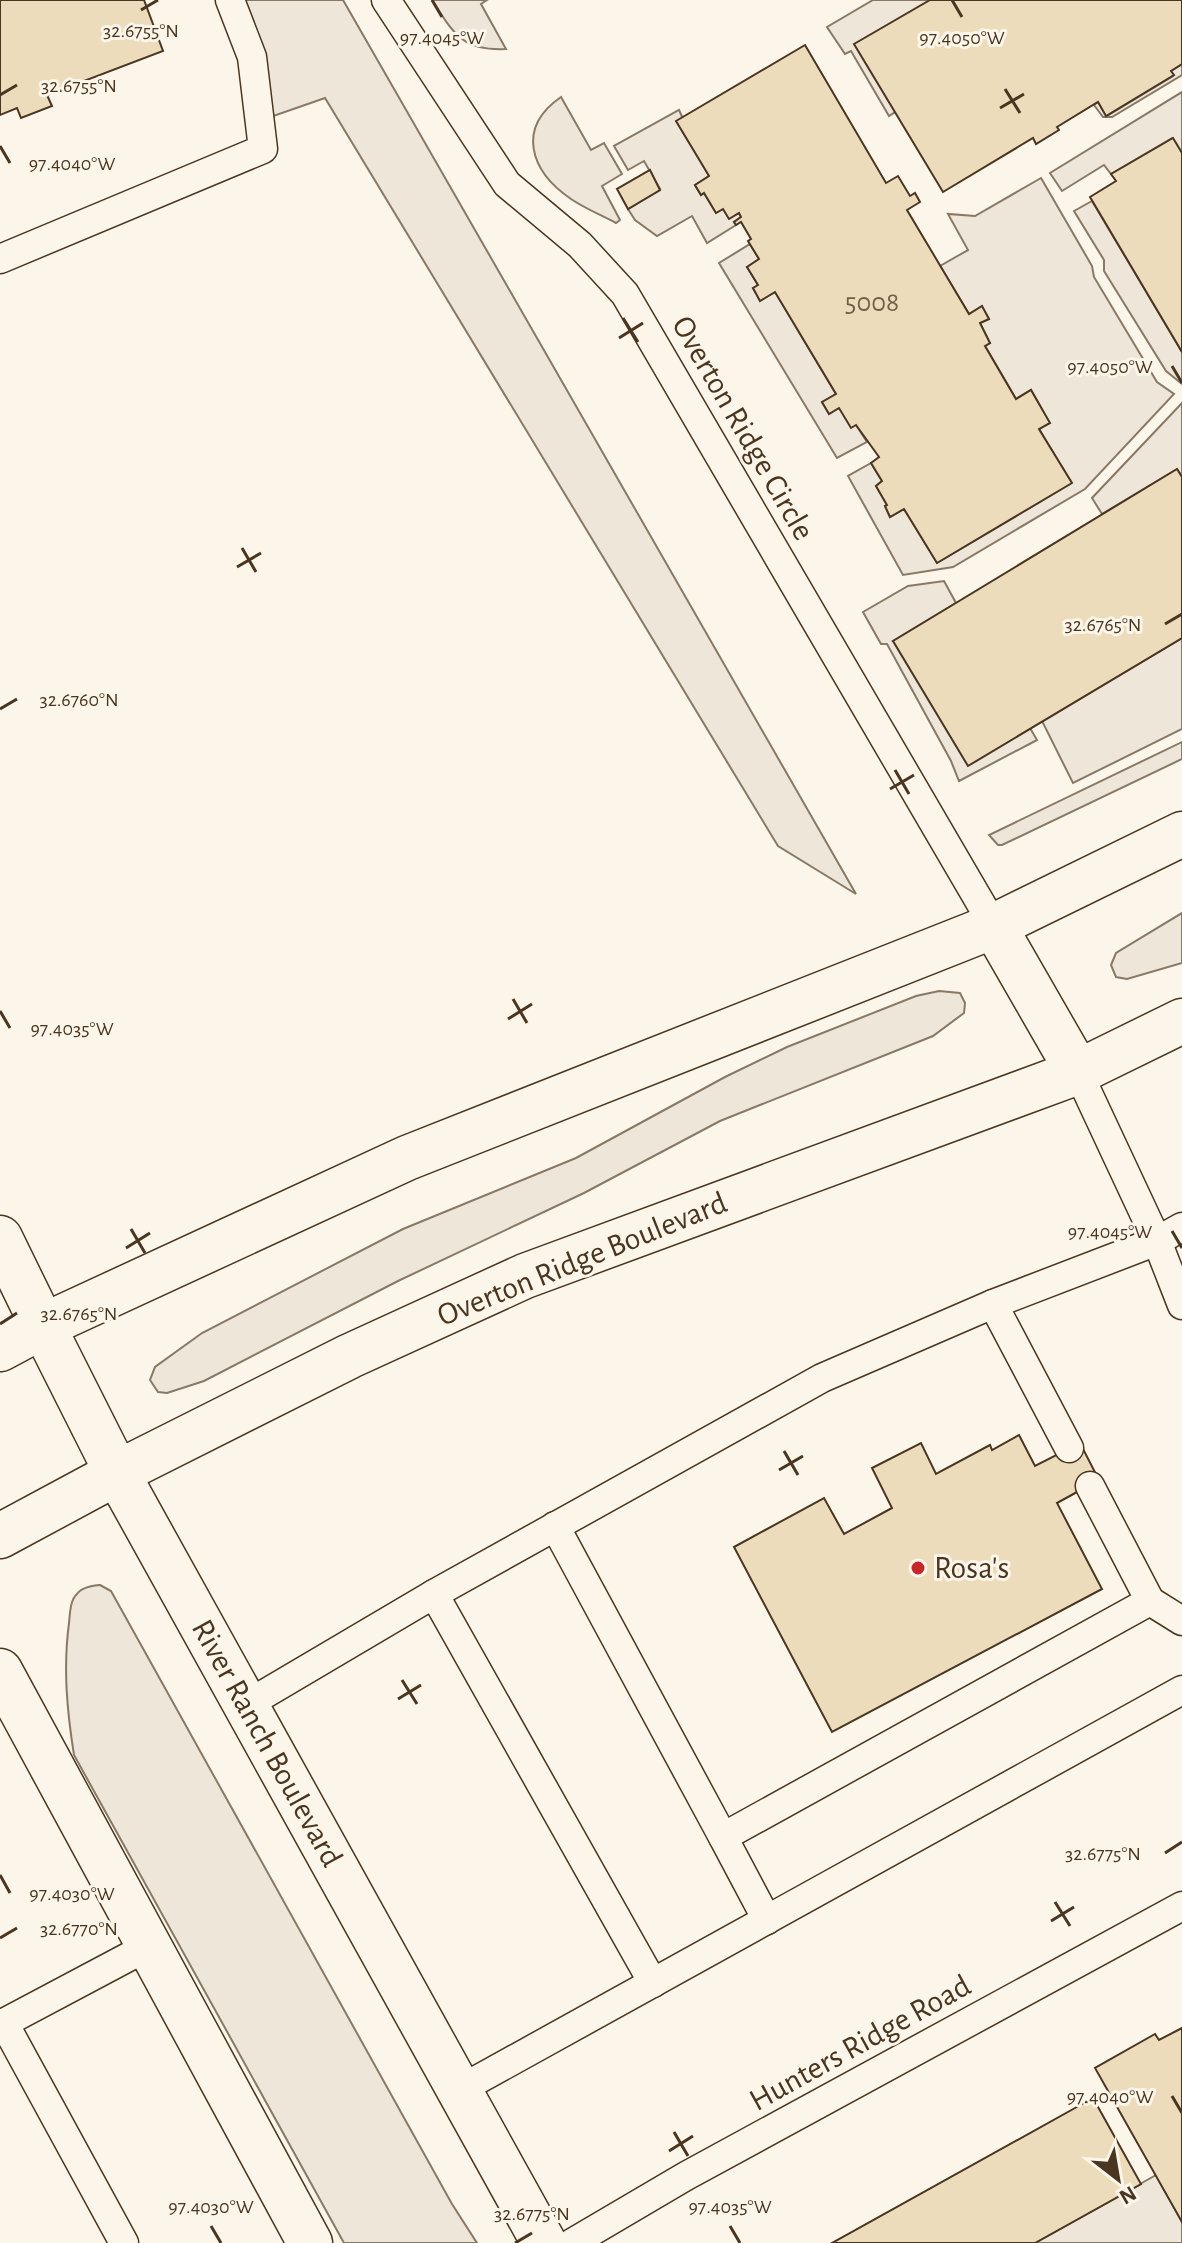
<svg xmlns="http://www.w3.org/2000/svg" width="1182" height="2243" font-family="'Alegreya Sans',sans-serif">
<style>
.green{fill:#ede6d9;stroke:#887966;stroke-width:2}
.building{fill:#ecdcbc;stroke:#4a3520;stroke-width:2}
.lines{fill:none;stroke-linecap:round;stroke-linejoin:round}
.service-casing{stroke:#4a3520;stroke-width:31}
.minor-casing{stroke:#4a3520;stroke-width:47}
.tertiary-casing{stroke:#4a3520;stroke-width:47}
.service{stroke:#fbf6e9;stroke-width:28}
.minor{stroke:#fbf6e9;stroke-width:44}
.tertiary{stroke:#fbf6e9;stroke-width:44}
.ticks{fill:none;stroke:#4a3520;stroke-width:3}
.poi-dot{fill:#c62828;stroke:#fbf6e9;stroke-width:3}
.labels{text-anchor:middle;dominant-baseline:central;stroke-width:6;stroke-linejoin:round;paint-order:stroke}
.number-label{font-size:28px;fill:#725f47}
.street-label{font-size:32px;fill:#4a3520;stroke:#fbf6e9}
.poi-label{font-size:32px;fill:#4a3520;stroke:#fbf6e9;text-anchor:start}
.ticks-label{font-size:20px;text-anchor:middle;fill:#4a3520;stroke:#fbf6e9;stroke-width:6;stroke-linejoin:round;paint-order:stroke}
</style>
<rect width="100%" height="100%" fill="#fbf6e9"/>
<!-- green -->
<g class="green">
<polygon points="230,0 343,0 856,894 778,846 325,98 259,121"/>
<path d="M432,0H487L481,4L506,49C462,51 454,34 432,0Z"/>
<polygon points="873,0 930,0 895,112 889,116 851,51 845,54 827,27"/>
<polygon points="1182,64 1182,75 1112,117 1103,117 1094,105 1098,102 1107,116 1173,76 1171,71"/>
<polygon points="1182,92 1182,153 1172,138 1111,174 1104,165 1062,191 1050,173"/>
<path d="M561,97L591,150L604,143L622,174L602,186L620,220L616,223C601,215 584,208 571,199C530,171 516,128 561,97Z"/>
<polygon points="679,110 709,176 695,185 701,195 704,193 716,213 723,209 729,218 739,213 741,217 734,222 736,225 707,243 692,216 657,236 635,220 628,209 660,189 644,161 628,170 614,146"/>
<polygon points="1041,178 1092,266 1094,277 1157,382 1174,394 1085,489 953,567 903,575 848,476 871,463 882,481 876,486 887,505 885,506 890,517 904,509 937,563 1071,483 1039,429 1049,422 1031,390 1016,399 985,346 990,343 980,323 989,319 982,307 969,314 940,266 968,250 948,214 975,216"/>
<polygon points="1092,201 1182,352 1182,384 1166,371 1104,271 1104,260 1074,211"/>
<polygon points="750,244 759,259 747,267 758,285 753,288 760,300 775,292 836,394 822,402 829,413 839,408 856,425 867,442 837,458 719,263"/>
<polygon points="1182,403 1182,477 1177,469 1102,514 1092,498"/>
<polygon points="944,581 956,603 893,641 1030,728 1037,740 959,781 951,761 887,644 881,644 863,612 908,586"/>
<polygon points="1182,638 1182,729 1073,783 1042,721"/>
<polygon points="1182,742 1182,759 1002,845 998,845 989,835"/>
<polygon points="1182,913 1182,963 1127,979 1116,977 1111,965 1116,953"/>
<polygon points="939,991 960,993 965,1003 964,1013 933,1036 720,1121 584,1193 398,1281 204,1381 167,1393 158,1392 150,1380 155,1367 202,1333 403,1229 576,1158 725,1077 787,1047 916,996"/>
<path d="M100,1585L111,1591L452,2204L477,2243H344L74,1755C67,1711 63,1668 69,1623C70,1614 70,1600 77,1594C82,1587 92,1586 100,1585Z"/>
<polygon points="1156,2175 1182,2222 1182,2243 1035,2243"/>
</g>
<!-- building -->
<g class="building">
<polygon points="0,0 144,0 163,51 47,95 52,106 21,118 17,108 0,115"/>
<polygon points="930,0 1182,0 1182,64 1171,71 1174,75 1106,116 1098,102 1057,127 1059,130 1036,144 1033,138 943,192 854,44"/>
<polygon points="805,45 886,183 898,176 910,196 915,193 920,202 907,210 969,314 982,306 989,319 980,323 990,343 985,346 1016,399 1031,390 1050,423 1039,429 1072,483 937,563 904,509 890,517 885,506 887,505 876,486 882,481 871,463 879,457 856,425 851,428 839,408 829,414 822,402 836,394 775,292 760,301 753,288 758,285 747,267 759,259 748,241 751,239 741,222 736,225 734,222 741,217 739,213 729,219 723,209 716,213 704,193 701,195 695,185 709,176 676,121"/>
<polygon points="1173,138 1182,153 1182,352 1090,197 1116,181 1111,174"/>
<polygon points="650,170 660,190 628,209 617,189"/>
<polygon points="1177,469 1182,477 1182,638 968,766 893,641"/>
<polygon points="1019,1435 1035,1466 1080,1443 1099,1480 1057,1503 1102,1589 832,1732 734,1547 824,1498 844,1534 892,1508 872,1468 921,1443 936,1474 990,1445 992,1450"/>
<polygon points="1182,2028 1182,2222 1095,2068 1155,2034 1159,2040"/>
<polygon points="1093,2098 1141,2184 1035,2243 832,2243"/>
</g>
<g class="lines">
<!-- service casing -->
<g class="service-casing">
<g id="service">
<polyline points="386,0 507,184 580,245 625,294 994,926"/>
<polyline points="0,259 263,149 252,57 230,0"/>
<polyline points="1078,1072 1157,1241 1182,1305"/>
<polyline points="993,1304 1069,1448"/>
<polyline points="555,1526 723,1837 1150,1601 1090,1486"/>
<polyline points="434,1594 822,1378 993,1304 1157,1241 1182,1227"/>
<polyline points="1150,1601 1182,1621"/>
<polyline points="246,1705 434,1594 653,1983"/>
<polyline points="723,1837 767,1920"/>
<polyline points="4,2023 149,1946"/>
<polyline points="0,2025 4,2023 124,2243"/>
<polyline points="459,2090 1182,1690"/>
<polyline points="572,2243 686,2176 1182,1906"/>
</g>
</g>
<!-- minor casing -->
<g class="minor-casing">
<polyline id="minor" points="0,1238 43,1326"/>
</g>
<!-- tertiary casing -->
<g class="tertiary-casing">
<g id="tertiary">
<polyline points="994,926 1078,1072"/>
<polyline points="43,1326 117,1473 544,2243"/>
<polyline points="0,1349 43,1326 407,1158 994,926 1182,834"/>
<polyline points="0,1536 117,1473 350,1356 525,1276 1078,1072 1182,1021"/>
<polyline points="0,1671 310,2243"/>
</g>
</g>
<!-- service -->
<use href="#service" class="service"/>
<!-- minor -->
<use href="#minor" class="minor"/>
<!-- tertiary -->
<use href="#tertiary" class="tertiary"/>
</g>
<!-- ticks -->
<path class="ticks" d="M432,0L442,17M952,0L962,17M141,10L158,0M1005,89L1020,113M0,95L17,85M1000,108L1024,94M0,146L10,163M623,318L638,342M619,338L643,323M1172,366L1182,383M242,548L256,572M237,567L261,553M1165,624L1182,614M0,709L17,699M895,770L909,794M890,789L914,775M513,999L527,1023M0,1011L10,1028M508,1019L532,1004M131,1229L145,1253M1172,1231L1182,1248M126,1248L150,1233M0,1324L17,1313M784,1451L798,1475M779,1470L803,1456M402,1680L417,1704M398,1699L421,1685M1165,1853L1182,1842M0,1875L10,1893M1055,1902L1070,1926M1051,1921L1074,1907M0,1938L17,1928M1172,2096L1182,2113M674,2132L688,2156M669,2151L693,2136M211,2226L221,2243M730,2226L740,2243M515,2243L532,2233"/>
<!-- markers -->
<circle class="poi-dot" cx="918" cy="1568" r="8"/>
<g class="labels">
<!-- number labels -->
<g class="number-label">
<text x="872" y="303">5008</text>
</g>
<!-- street labels -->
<g class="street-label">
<text transform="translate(743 428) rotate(60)">Overton Ridge Circle</text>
<text transform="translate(582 1259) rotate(-22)">Overton Ridge Boulevard</text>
<text transform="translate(267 1743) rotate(61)">River Ranch Boulevard</text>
<text transform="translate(860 2043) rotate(-29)">Hunters Ridge Road</text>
</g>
<!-- poi labels -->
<g class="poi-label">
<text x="934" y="1568">Rosa's</text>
</g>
</g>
<g class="ticks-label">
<text x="141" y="37">32.6755°N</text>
<text x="442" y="44">97.4045°W</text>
<text x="962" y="44">97.4050°W</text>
<text x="79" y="92">32.6755°N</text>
<text x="72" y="170">97.4040°W</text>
<text x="1110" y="373">97.4050°W</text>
<text x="1103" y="631">32.6765°N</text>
<text x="79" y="706">32.6760°N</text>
<text x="72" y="1035">97.4035°W</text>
<text x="1110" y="1238">97.4045°W</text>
<text x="79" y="1320">32.6765°N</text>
<text x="1103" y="1860">32.6775°N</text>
<text x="72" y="1900">97.4030°W</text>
<text x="79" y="1935">32.6770°N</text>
<text x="1110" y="2103">97.4040°W</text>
<text x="211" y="2213">97.4030°W</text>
<text x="730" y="2213">97.4035°W</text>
<text x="532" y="2220">32.6775°N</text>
</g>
<!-- north arrow -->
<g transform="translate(1118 2179) rotate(149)" stroke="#fbf6e9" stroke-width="6" paint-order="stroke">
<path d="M0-6L14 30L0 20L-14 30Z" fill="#4a3520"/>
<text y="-12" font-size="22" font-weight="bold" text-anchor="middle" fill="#4a3520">N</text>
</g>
</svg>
